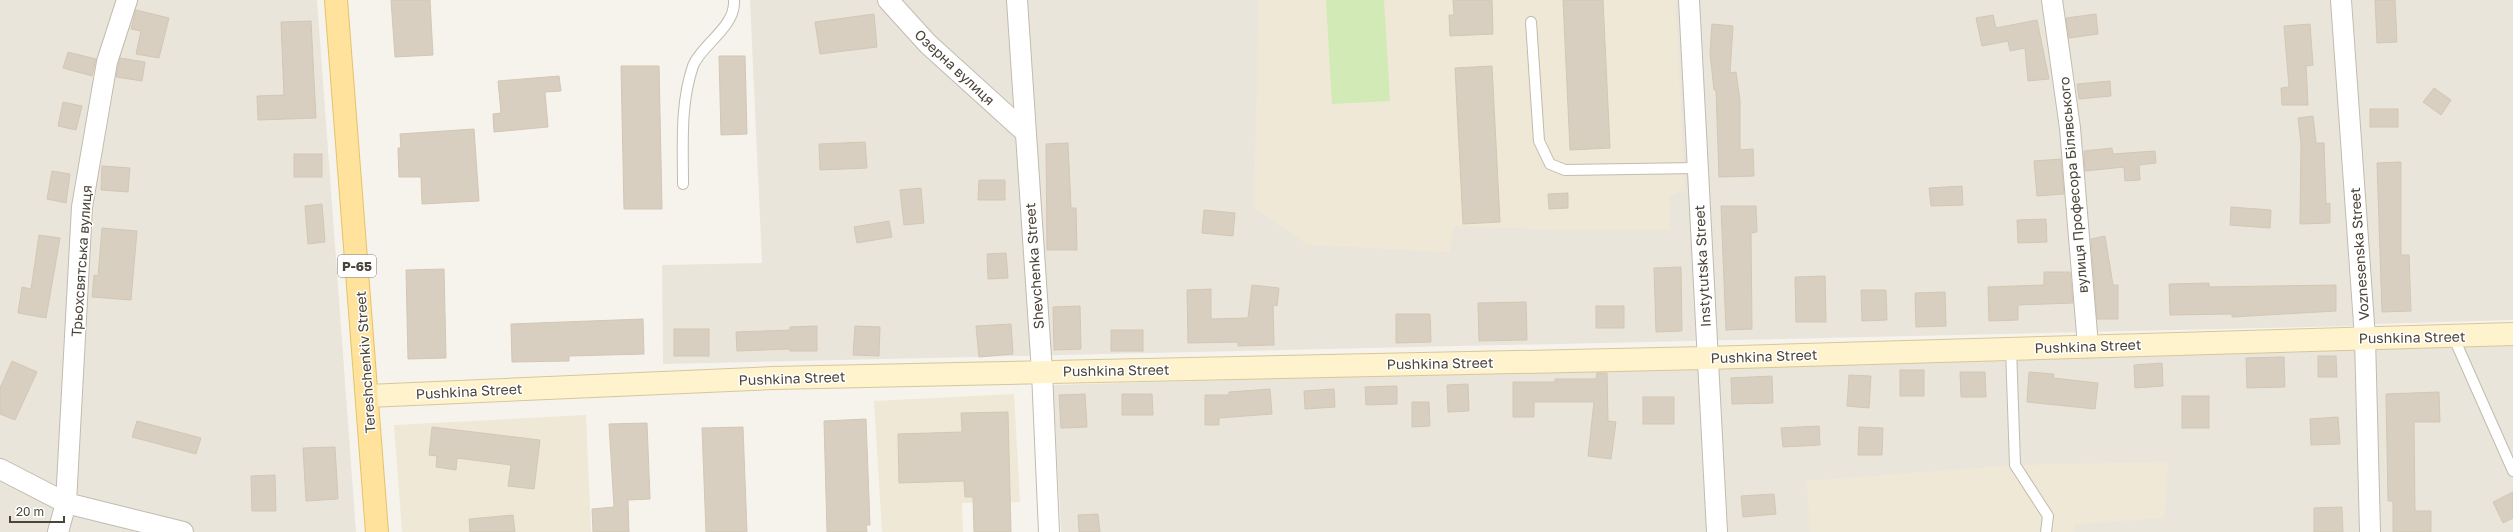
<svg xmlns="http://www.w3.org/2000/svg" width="2513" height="532" font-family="'Golos Text',sans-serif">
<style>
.residential{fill:#eae5da}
.education{fill:#efe8d6}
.green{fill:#d2eab5}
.building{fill:#d8cfc1;stroke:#d3c7b4}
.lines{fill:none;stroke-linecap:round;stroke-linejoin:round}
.lane-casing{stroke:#c2bbae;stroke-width:12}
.street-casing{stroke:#c2bbae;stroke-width:22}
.secondary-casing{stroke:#d6c79b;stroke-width:24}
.primary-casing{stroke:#e6c16a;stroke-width:24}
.lane{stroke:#fff;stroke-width:10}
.street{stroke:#fff;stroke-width:20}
.secondary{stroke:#fff3cd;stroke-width:22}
.primary{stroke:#ffe39c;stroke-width:22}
.labels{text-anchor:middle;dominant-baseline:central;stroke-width:3;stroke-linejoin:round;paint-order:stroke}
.shield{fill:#fff;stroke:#817c74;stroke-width:1}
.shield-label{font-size:13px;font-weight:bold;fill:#4b4439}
.street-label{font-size:14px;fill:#4b4439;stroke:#fff}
</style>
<rect width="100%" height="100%" fill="#f6f3ec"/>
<!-- residential -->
<g class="residential">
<polygon points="0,0 317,0 356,532 0,532"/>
<polygon points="750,0 2331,0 2353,326 663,364 662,265 762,263"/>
<polygon points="2352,0 2513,0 2513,320 2374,324"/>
<polygon points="2513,343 2513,532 1061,532 1053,385"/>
</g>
<!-- education -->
<g class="education">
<polygon points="1259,0 1675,0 1685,190 1670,196 1669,230 1557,230 1454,226 1449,252 1308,245 1254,207"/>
<polygon points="1014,394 1020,502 962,503 963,532 882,532 874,401"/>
<polygon points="586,415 591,532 402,532 394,425"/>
<polygon points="2168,462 2164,518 2075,524 2073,532 1810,532 1807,481 2015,465"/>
</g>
<!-- green -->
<polygon class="green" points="1326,0 1384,0 1390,101 1332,104"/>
<!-- building -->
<g class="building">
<polygon points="391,0 430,0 433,55 395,57"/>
<polygon points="1453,0 1492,0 1493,34 1450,36 1449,15 1454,15"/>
<polygon points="1563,0 1603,0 1610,148 1570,150"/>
<polygon points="2375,0 2395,0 2397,42 2377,43"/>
<polygon points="136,10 169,18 159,58 136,54 141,31 131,29"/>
<polygon points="874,14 877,47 820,54 815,22"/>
<polygon points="2096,14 2098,34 2069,38 2066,18"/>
<polygon points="1993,15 1996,28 2037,20 2049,79 2028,81 2025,48 2010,51 2008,41 1982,46 1976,18"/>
<polygon points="311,21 316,118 258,120 257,96 284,95 281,22"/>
<polygon points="1712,24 1733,26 1730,73 1736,72 1740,100 1740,150 1753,149 1754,176 1719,177 1716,90 1714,90 1710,53"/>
<polygon points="2310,24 2313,65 2306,66 2308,105 2282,105 2281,88 2289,87 2284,26"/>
<polygon points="68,52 96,59 92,76 63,68"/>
<polygon points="719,56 745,56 747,134 721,135"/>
<polygon points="120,58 145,62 142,81 116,77"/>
<polygon points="621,66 659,66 662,209 624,209"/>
<polygon points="1492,66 1500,222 1463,224 1455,68"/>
<polygon points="559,76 561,91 545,92 548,127 494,132 493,114 501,113 498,81"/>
<polygon points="2110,81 2111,96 2079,99 2077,84"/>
<polygon points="2434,88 2451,100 2441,115 2423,102"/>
<polygon points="63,102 82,106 76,130 58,126"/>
<rect x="2370" y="109" width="28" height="18"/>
<polygon points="2313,116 2316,143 2324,143 2326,204 2330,203 2330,223 2300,224 2301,144 2298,118"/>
<polygon points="474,129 479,201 422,204 421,177 399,177 398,148 401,148 400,134"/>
<polygon points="865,142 867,168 820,170 819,144"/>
<polygon points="1068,143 1071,208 1076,208 1077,250 1047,250 1046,144"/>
<polygon points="2112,148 2113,154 2155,151 2156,163 2139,165 2140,180 2125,181 2124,167 2085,171 2084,151"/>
<rect x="294" y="154" width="28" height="23"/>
<polygon points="2061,159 2064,194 2037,196 2034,161"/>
<polygon points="2401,162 2401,255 2409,255 2411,311 2382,312 2377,163"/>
<polygon points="102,166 130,168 128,192 101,190"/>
<polygon points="52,171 70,174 66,203 47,199"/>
<polygon points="979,180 1005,180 1005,200 978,200"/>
<polygon points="1962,186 1963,205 1931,206 1929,188"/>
<polygon points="921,188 924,223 904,225 900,190"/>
<polygon points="1568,193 1568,208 1549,209 1548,194"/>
<polygon points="322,204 325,242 308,244 305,206"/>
<polygon points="1721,206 1756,206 1757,232 1751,233 1752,329 1726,330"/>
<polygon points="2231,207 2271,210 2270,228 2230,225"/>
<polygon points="1204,210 1235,213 1233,236 1202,233"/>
<polygon points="2046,219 2047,242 2018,243 2017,220"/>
<polygon points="889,221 892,237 857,243 854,227"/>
<polygon points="102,228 137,231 131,300 92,297 94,275 98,276"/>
<polygon points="39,235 60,238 46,318 18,313 22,287 31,289"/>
<polygon points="2105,236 2113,285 2118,285 2118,319 2097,319 2091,239"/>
<polygon points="1006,253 1008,278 988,279 987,254"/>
<polygon points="1681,267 1682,331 1656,332 1654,268"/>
<polygon points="444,269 446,358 408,359 406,270"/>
<polygon points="2044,272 2070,272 2073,303 2018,305 2018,320 1989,321 1988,287 2044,285"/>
<polygon points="1825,276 1826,322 1796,322 1795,277"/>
<polygon points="2209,283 2209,287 2336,285 2336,311 2232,317 2232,314 2170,315 2169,284"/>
<polygon points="1252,285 1279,288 1277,306 1273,305 1274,345 1238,346 1238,342 1188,343 1187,290 1211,289 1211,319 1248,318"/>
<polygon points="1861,290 1886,290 1887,320 1862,321"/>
<polygon points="1945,292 1946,326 1916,327 1915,293"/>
<polygon points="1526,302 1527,340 1479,341 1478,303"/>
<polygon points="1080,306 1081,349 1054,350 1053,307"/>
<rect x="1596" y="306" width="28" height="22"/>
<polygon points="1396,314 1430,314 1431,342 1396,343"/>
<polygon points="643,319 644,354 569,356 569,361 512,362 511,324"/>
<polygon points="1011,324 1013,354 979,357 976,326"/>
<polygon points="817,326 817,351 790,351 790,349 737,351 736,332 790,330 790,327"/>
<polygon points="855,326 880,327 879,356 853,355"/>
<rect x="674" y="329" width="35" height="27"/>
<rect x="1111" y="330" width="32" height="21"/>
<polygon points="2318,356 2336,356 2337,377 2318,377"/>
<polygon points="2284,357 2285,387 2247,388 2246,358"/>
<polygon points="12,361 37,372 15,420 0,414 0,388"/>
<polygon points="2162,363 2163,386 2135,388 2134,365"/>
<rect x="1900" y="370" width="24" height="26"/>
<polygon points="1960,372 1985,372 1986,397 1961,397"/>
<polygon points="2029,372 2054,374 2053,378 2098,383 2095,409 2027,402"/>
<polygon points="1597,373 1607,373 1608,421 1616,422 1611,459 1588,456 1594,402 1534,402 1534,417 1513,417 1513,382 1555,382 1555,379 1596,379"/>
<polygon points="1849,375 1871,376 1869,408 1847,406"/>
<polygon points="1772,376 1773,403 1732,404 1731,378"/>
<polygon points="1468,384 1469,411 1448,412 1447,385"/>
<polygon points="1397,386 1397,404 1366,405 1365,387"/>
<polygon points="1270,389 1272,414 1219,418 1219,425 1205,425 1205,395 1229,395 1229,392"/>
<polygon points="1334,389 1335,407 1305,409 1304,391"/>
<polygon points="2439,392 2440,422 2414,422 2415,511 2431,511 2431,532 2393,532 2393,501 2388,501 2386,394"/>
<polygon points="1085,394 1087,427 1061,428 1059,395"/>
<polygon points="1122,394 1152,394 1153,415 1122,415"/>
<rect x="2182" y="396" width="27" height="32"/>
<rect x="1643" y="397" width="31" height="27"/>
<polygon points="1412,402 1429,402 1430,426 1412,427"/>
<polygon points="1008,412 1011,532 974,532 973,497 965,497 964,481 899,483 898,434 962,432 961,413"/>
<polygon points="2338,417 2340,444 2311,445 2310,419"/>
<polygon points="866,419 870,525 866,525 867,532 827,532 824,421"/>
<polygon points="137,421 201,438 196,454 132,437"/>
<polygon points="647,423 650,499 628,500 629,532 593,532 592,509 614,507 609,424"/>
<polygon points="1819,426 1820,445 1783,447 1781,428"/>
<polygon points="432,427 540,440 534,489 508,486 511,465 457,458 456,470 436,467 437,456 429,455"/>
<polygon points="743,427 747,532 706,532 702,428"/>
<polygon points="1859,427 1883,428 1882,455 1858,455"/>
<polygon points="335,447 338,499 306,501 303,448"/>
<polygon points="275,475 276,511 252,511 251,476"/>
<polygon points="2513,492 2513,518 2503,523 2493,502"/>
<polygon points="1774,494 1776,514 1743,517 1741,496"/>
<polygon points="2342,507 2343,532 2314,532 2314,508"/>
<polygon points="1098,514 1100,532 1079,532 1078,515"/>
<polygon points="513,515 515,532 470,532 469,519"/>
</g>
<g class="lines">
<!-- lane casing -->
<g class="lane-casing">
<g id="lane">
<polyline points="1531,22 1539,141 1550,164 1565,170 1698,168"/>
<path d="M683,184C683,144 680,104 693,66C701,45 736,27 734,0"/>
<polyline points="2453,336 2513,471"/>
<polyline points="2011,348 2015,465 2048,516 2046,532"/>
</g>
</g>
<!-- street casing -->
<g class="street-casing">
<g id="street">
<polyline points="888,0 928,44 1024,131"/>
<polyline points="1017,0 1042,372 1049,532"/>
<polyline points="1689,0 1717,532"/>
<polyline points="2052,0 2070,128 2088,346"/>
<polyline points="2341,0 2365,338 2370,532"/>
<polyline points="0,469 66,503 183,532"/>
<polyline points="58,532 66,503 82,207 107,62 127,0"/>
</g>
</g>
<!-- secondary casing -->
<g class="secondary-casing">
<polyline id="secondary" points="368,396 773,378 1706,358 2513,334"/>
</g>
<!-- primary casing -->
<g class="primary-casing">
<polyline id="primary" points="336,0 377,532"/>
</g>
<!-- lane -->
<use href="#lane" class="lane"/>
<!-- street -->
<use href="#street" class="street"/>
<!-- secondary -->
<use href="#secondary" class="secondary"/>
<!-- primary -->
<use href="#primary" class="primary"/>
</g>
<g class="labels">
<!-- shield labels -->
<rect class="shield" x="338" y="255" width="38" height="22" rx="3"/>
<g class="shield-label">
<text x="357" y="266">Р-65</text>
</g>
<!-- street labels -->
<g class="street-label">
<text transform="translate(955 67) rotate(43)">Озерна вулиця</text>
<text transform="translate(2073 185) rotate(-95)">вулиця Професора Білявського</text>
<text transform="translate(2359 254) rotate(-94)">Voznesenska Street</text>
<text transform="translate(81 261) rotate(-86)">Трьохсвятська вулиця</text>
<text transform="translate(1034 266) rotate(-94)">Shevchenka Street</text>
<text transform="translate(1702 266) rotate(-93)">Instytutska Street</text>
<text transform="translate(2412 337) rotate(-1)">Pushkina Street</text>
<text transform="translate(2088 346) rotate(-2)">Pushkina Street</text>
<text transform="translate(1764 356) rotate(-2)">Pushkina Street</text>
<text transform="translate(365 362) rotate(-94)">Tereshchenkiv Street</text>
<text transform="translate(1440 363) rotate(-1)">Pushkina Street</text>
<text transform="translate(1116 370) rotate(-1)">Pushkina Street</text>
<text transform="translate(792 378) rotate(-2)">Pushkina Street</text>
<text transform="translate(469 391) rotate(-3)">Pushkina Street</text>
</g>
</g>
<!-- scale -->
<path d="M10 516v6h54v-6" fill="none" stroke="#4b4439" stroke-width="2"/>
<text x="16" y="516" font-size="12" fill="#4b4439" stroke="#ffffff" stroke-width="3" paint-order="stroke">20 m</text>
</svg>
